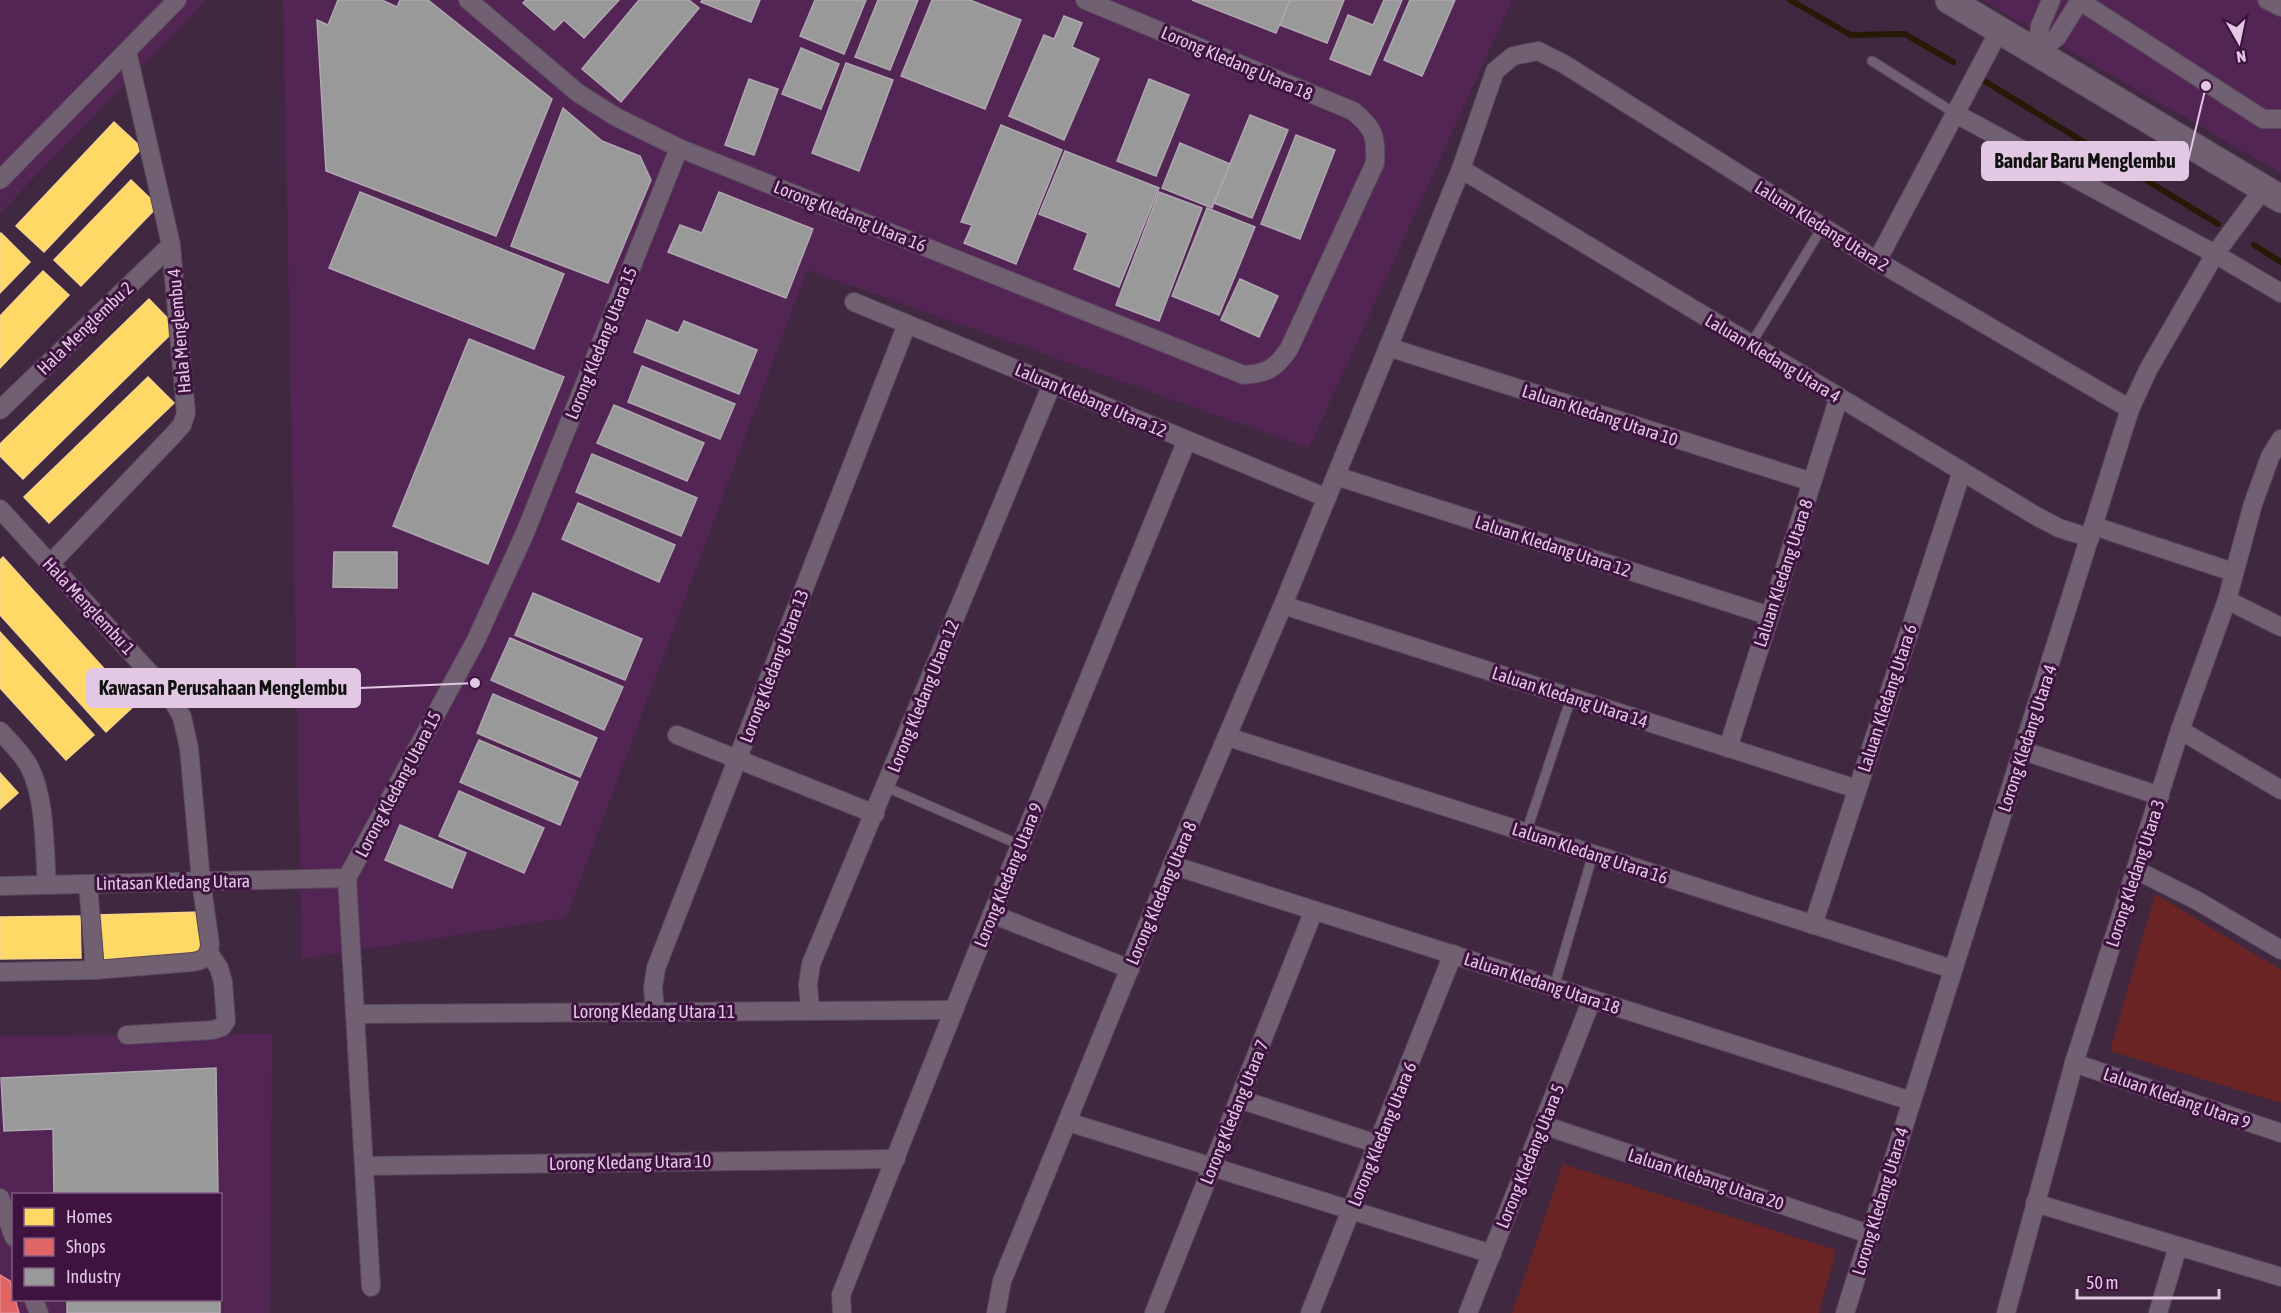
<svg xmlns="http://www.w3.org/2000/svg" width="2281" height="1313" font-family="'Asap Condensed',sans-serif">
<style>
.built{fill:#532555;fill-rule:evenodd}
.green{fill:#6a2424}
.homes{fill:#ffd966;stroke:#f6d48b;stroke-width:1.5}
.shops{fill:#e06666;stroke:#e1838b;stroke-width:1.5}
.industry{fill:#999;stroke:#afa7af;stroke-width:1.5}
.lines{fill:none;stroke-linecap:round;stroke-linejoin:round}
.stream{stroke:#261906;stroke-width:6}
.lane-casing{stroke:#59455a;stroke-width:11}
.street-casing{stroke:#59455a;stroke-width:20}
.secondary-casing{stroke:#59455a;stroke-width:29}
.lane{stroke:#716071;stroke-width:9}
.street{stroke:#716071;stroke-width:18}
.secondary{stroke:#716071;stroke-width:27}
.labels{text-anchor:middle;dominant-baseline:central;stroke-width:6;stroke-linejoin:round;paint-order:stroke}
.street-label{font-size:18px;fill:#e2c8e2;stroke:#3e1340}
.leader{fill:none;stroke:#e2c8e2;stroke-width:2}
.callout-dot{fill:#e2c8e2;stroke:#3e1340;stroke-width:2}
.callout{fill:#e2c8e2;stroke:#e2c8e2;stroke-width:2}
.callout-label{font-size:20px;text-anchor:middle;font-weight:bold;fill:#111}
</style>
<rect width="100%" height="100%" fill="#402840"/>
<!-- built -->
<g class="built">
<polygon points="0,0 206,0 0,213"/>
<polygon points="283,0 1512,0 1309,448 807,270 566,918 302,959"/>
<polygon points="1982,0 2281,0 2281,173"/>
<path d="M272,1034L270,1313H0V1036ZM14,1194H220V1300H14Z"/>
</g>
<!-- green -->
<g class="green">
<polygon points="2155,894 2281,970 2281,1103 2110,1051"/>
<polygon points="1563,1164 1836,1250 1819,1313 1512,1313"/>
</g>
<!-- homes -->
<g class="homes">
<polygon points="114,122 142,148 44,252 16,226"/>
<polygon points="131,180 158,206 81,286 54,260"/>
<polygon points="1,233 30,262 0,293 0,234"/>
<polygon points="43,271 69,295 0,368 0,316"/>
<polygon points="149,299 177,328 23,479 0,456 0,444"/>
<polygon points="148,377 174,403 49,523 24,497"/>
<polygon points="3,557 136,704 106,732 0,615 0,560"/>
<polygon points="0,632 94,735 66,760 0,688"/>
<polygon points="0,773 18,793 0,809"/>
<polygon points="200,912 201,958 98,961 97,915"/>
<polygon points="80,916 81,958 0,959 0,917"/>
</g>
<!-- shops -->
<polygon class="shops" points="0,1275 10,1281 19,1313 0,1313"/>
<!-- industry -->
<g class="industry">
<polygon points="338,0 382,0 397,7 400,0 428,0 552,99 496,236 326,171 317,20 328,25"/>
<polygon points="526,0 619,0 584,38 564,20 554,30 523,3"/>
<polygon points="639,0 689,0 699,8 621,102 582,69"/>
<polygon points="702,0 760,0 751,22 701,2"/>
<polygon points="815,0 866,0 844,54 800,36"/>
<polygon points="878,0 918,0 890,70 855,57"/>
<polygon points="932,0 970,0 1021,20 985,109 901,76"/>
<polygon points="1192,0 1290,0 1276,33"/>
<polygon points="1290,0 1344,0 1327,43 1280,25"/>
<polygon points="1384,0 1402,0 1370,75 1330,59 1348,15 1373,25"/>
<polygon points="1410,0 1455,0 1422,76 1384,60"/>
<polygon points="1064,16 1082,23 1072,47 1099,59 1064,140 1009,116 1044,35 1054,39"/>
<polygon points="801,48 839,64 821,109 782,94"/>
<polygon points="846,63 893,80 859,171 812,153"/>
<polygon points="749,79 778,89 754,155 725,145"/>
<polygon points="1149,79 1189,95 1156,176 1117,161"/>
<polygon points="563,108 602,141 640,156 651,180 608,283 511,246"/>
<polygon points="1250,115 1288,130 1252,218 1214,203"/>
<polygon points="1001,125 1062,150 1016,264 964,243 972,225 961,222"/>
<polygon points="1296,135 1335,150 1300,239 1261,224"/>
<polygon points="1180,143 1230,164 1212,208 1162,188"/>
<polygon points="1065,151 1159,188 1119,287 1074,269 1088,233 1039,214"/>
<polygon points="360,192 564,274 534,349 329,268"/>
<polygon points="719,192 813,229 786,298 668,252 680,225 702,233"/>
<polygon points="1159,192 1202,208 1159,321 1116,305"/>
<polygon points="1207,208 1255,227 1219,315 1172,296"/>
<polygon points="1240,279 1278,296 1259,337 1221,320"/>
<polygon points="647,320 678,333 684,321 757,350 739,394 634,352"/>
<polygon points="469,339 564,377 488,564 393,526"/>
<polygon points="642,366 735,404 720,439 628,402"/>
<polygon points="614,405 704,443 687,481 597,443"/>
<polygon points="592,454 697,498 681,536 576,492"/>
<polygon points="578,503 675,545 659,582 562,539"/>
<polygon points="334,552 397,552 397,588 333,587"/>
<polygon points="533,593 642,639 625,680 515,635"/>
<polygon points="510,638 623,687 604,730 491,680"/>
<polygon points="493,694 597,738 580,777 477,733"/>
<polygon points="479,740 578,782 560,825 460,782"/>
<polygon points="459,791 544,828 524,873 439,836"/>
<polygon points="400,825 466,853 452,888 385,860"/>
<polygon points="216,1068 218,1194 54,1194 53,1129 4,1131 1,1078"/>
<rect x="67" y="1300" width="153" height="13"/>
</g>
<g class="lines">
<!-- stream -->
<g class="stream">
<polyline points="1790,0 1851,35 1905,34 1953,62"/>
<polyline points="1986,82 2218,224"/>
<polyline points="2254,245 2281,262"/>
</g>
<!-- lane casing -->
<g class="lane-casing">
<g id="lane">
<polyline points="1872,61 1956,114"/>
<polyline points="1751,344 1823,226"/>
<polyline points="886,787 1020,845"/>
<polyline points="1526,833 1571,698"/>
<polyline points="1554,987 1593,854"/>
</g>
</g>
<!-- street casing -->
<g class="street-casing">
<g id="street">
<path d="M468,0L578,93L616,117L679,148L1244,375C1268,373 1275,369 1289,349L1375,163C1376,136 1375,129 1353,111L1085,0"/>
<polyline points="2267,0 2281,7"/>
<polyline points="2080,1 2263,119 2281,119"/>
<polyline points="2037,52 2057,37 2080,0"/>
<polyline points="2037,52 2040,26 2051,0"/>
<polyline points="1956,114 2215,254 2281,293"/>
<polyline points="1461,169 2036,516 2059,528 2090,538"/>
<polyline points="0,180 177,0"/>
<polyline points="1877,261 1999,31"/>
<polyline points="854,302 1327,498"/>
<polyline points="1388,347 1812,482"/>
<polyline points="0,410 171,245"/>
<polyline points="1336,476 1770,616"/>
<path d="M0,509L169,694L182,717L189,748L201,881L210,944C209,956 205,960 193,962L95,970L0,972"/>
<polyline points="2094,526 2233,572"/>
<polyline points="50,564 174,434 182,425 186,413 171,245 127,51"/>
<polyline points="2227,600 2281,627"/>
<polyline points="1283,605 1857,789"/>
<polyline points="2180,730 2281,790"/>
<path d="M0,731C10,742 23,754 30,768C46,801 44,848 47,885"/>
<polyline points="677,735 875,814"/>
<polyline points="1228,737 1952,969"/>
<polyline points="1728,748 1839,397"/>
<polyline points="2024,751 2160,796"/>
<polyline points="1172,865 1911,1101"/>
<polyline points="2136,870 2196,900 2281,950"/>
<polyline points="88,884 95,970"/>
<polyline points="0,886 347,878"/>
<polyline points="992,914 1130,969"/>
<polyline points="1813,925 1962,471"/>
<polyline points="810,1010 808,984 811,964 1052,384"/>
<polyline points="655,1011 653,988 656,968 907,324"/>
<polyline points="355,1014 954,1010"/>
<polyline points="127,1035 213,1030 222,1027 226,1021 223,982 219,968 209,953"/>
<polyline points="2074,1063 2281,1133"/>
<polyline points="1239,1099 1377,1144"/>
<polyline points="1068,1122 1492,1254"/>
<polyline points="1543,1125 1869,1234"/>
<polyline points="364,1166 896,1159"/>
<polyline points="0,1198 14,1237"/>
<polyline points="2035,1203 2281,1277"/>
<polyline points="371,1287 347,878 476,640 525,533 679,148"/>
<polyline points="34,1300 39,1313"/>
<polyline points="842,1313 841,1295 992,914 1187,440"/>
<polyline points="996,1313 1002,1281 1172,865 1283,605 1461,169 1495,71 1513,56 1538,51 1564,64 1877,261 2130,409"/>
<polyline points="1154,1313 1314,910"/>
<polyline points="1310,1313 1453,954"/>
<polyline points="1468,1313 1592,999"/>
<polyline points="1845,1313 2130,409 2148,370 2215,254 2264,188"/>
<polyline points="2006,1313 2074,1063 2180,730 2227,600 2253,504 2270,457 2281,439"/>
<polyline points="2158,1313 2178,1246"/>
</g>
</g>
<!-- secondary casing -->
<g class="secondary-casing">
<polyline id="secondary" points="1949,0 2281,199"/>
</g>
<!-- lane -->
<use href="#lane" class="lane"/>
<!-- street -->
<use href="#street" class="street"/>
<!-- secondary -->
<use href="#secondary" class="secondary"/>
</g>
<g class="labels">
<!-- street labels -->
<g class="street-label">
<text transform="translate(1237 63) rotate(23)">Lorong Kledang Utara 18</text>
<text transform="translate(850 216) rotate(22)">Lorong Kledang Utara 16</text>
<text transform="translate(1822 226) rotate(32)">Laluan Kledang Utara 2</text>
<text transform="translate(85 328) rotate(-44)">Hala Menglembu 2</text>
<text transform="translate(179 331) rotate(-95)">Hala Menglembu 4</text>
<text transform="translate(601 343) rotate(-68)">Lorong Kledang Utara 15</text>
<text transform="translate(1773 358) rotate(31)">Laluan Kledang Utara 4</text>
<text transform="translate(1091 400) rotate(23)">Laluan Klebang Utara 12</text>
<text transform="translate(1600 415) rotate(18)">Laluan Kledang Utara 10</text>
<text transform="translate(1553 546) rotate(18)">Laluan Kledang Utara 12</text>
<text transform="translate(1783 573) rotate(-72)">Laluan Kledang Utara 8</text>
<text transform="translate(89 606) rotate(47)">Hala Menglembu 1</text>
<text transform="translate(774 666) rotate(-69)">Lorong Kledang Utara 13</text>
<text transform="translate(923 696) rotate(-68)">Lorong Kledang Utara 12</text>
<text transform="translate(1570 697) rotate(18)">Laluan Kledang Utara 14</text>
<text transform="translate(1887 698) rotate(-72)">Laluan Kledang Utara 6</text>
<text transform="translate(2027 738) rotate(-72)">Lorong Kledang Utara 4</text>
<text transform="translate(398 784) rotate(-62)">Lorong Kledang Utara 15</text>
<text transform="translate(1590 853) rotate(18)">Laluan Kledang Utara 16</text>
<text transform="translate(2135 873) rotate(-72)">Lorong Kledang Utara 3</text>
<text transform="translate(1008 875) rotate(-68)">Lorong Kledang Utara 9</text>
<text transform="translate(173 882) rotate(-1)">Lintasan Kledang Utara</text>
<text transform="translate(1161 893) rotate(-67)">Lorong Kledang Utara 8</text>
<text transform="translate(1542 983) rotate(18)">Laluan Kledang Utara 18</text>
<text x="654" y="1011">Lorong Kledang Utara 11</text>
<text transform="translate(2177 1098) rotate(19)">Laluan Kledang Utara 9</text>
<text transform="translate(1234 1112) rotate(-68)">Lorong Kledang Utara 7</text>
<text transform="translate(1382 1134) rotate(-68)">Lorong Kledang Utara 6</text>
<text transform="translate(1530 1156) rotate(-68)">Lorong Kledang Utara 5</text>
<text transform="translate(630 1162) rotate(-1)">Lorong Kledang Utara 10</text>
<text transform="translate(1706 1179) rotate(18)">Laluan Klebang Utara 20</text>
<text transform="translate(1880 1201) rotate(-73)">Lorong Kledang Utara 4</text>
</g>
</g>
<!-- callouts -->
<path class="leader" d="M2206 86L2188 161M475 683L360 688"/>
<g class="callout-dot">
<circle cx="2206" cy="86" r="6"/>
<circle cx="475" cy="683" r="6"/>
</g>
<g class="callout">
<rect x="1982" y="142" width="206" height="38" rx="6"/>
<rect x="87" y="669" width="273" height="38" rx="6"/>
</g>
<g class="callout-label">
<text x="2085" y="168">Bandar Baru Menglembu</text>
<text x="223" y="695">Kawasan Perusahaan Menglembu</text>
</g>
<!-- legend -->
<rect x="12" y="1193" width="210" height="108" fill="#3e1340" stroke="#805b81" stroke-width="1.5"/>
<rect x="24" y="1208" width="30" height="18" fill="#ffd966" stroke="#805b81" stroke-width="1.5"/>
<text x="66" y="1223" font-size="18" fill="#e2c8e2">Homes</text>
<rect x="24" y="1238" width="30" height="18" fill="#e06666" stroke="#805b81" stroke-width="1.5"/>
<text x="66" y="1253" font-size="18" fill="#e2c8e2">Shops</text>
<rect x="24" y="1268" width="30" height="18" fill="#999999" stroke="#805b81" stroke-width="1.5"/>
<text x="66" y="1283" font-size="18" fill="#e2c8e2">Industry</text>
<!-- north arrow -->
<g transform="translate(2239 42) rotate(171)" stroke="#3e1340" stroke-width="4.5" paint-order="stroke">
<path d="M0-4.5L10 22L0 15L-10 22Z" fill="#e2c8e2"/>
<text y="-9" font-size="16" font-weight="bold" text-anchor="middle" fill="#e2c8e2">N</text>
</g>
<!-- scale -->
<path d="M2077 1289v9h142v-9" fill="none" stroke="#e2c8e2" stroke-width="3"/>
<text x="2086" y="1289" font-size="18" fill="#e2c8e2" stroke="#3e1340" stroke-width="4.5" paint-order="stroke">50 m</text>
</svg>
